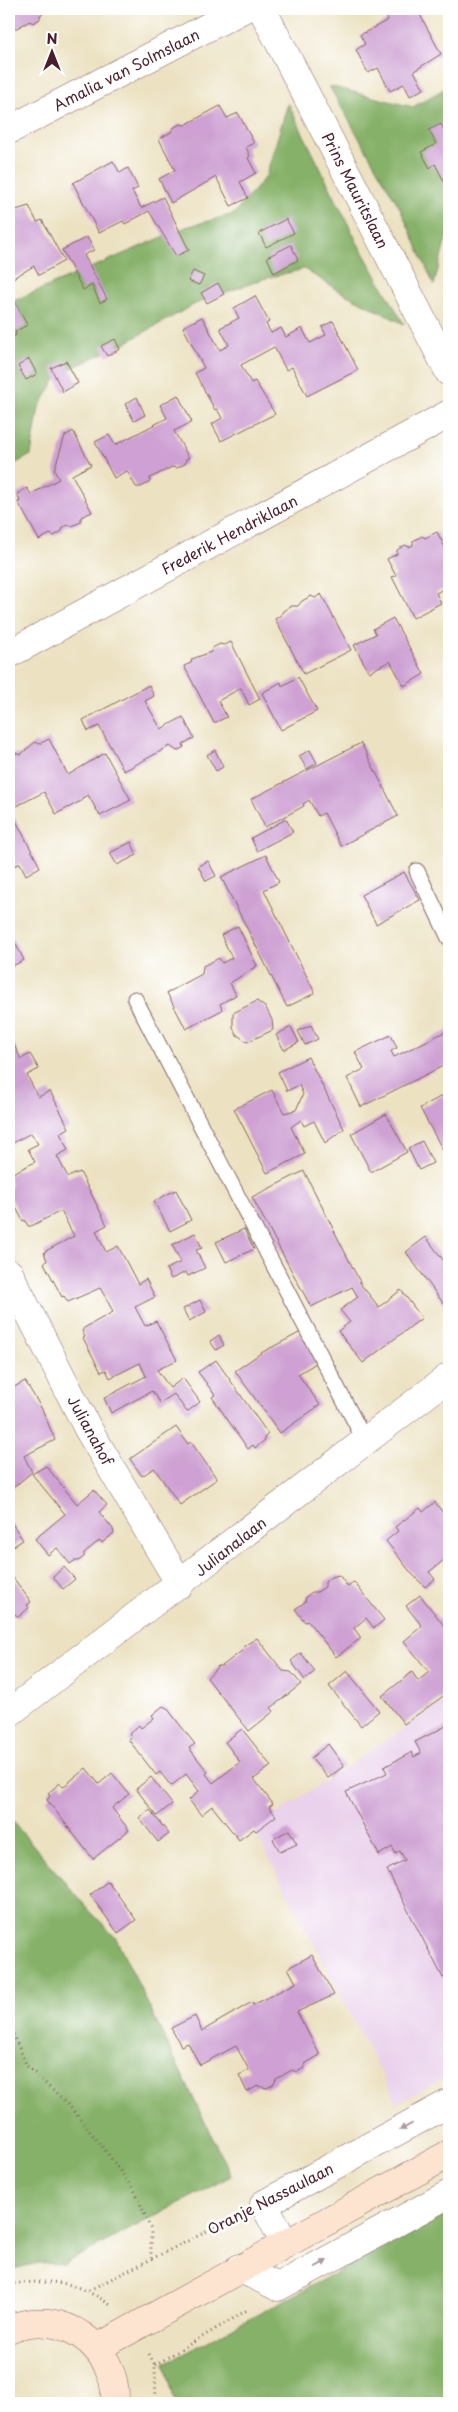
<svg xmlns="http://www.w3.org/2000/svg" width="458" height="2412" font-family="'Playpen Sans',sans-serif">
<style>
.built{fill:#ead1ec}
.forest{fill:#85b168;stroke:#68684a}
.building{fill:#cea0d3}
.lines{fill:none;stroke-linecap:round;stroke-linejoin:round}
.lane-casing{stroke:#836360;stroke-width:17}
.street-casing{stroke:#836360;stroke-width:29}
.secondary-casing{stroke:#836360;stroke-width:29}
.path{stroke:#836360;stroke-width:3;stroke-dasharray:1 4;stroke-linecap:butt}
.lane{stroke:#fff;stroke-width:15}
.street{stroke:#fff;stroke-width:28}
.secondary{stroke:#fde4d1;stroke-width:28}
.oneway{fill:#ae9aa0}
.labels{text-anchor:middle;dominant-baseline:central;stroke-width:5;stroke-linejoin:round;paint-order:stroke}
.street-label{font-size:15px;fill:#4a1f2b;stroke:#fff}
</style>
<rect width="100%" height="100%" fill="#fff"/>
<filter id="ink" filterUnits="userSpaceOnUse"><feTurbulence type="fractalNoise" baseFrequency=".02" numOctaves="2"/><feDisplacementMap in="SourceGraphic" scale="10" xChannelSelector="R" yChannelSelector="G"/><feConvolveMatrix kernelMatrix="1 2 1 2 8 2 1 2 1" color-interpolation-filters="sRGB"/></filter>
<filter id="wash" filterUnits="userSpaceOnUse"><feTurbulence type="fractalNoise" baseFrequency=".0096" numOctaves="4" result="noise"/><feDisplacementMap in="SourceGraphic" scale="20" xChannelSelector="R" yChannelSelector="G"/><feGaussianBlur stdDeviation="1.12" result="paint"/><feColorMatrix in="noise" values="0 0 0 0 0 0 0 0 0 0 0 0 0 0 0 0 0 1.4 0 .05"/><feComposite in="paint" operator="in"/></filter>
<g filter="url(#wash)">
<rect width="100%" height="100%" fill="#ece2c2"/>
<!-- built -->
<polygon class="built" points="449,1698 449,2076 397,2103 254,1829"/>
<!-- forest -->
<g class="forest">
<polygon points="329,86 413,107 449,86 449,227 434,285 400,208"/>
<polygon points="288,103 357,242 404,324 339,291 304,269 263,279 195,304 125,343 59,374 39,407 31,455 9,467 9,303 186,227 234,214 266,176"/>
<polygon points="9,1817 88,1909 116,1938 231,2176 64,2264 38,2263 13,2269 9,2265"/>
<polygon points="449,2212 449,2403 175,2403 165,2364"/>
</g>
<g id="blocks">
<!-- building -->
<g class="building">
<polygon points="9,9 41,9 44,13 40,15 40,19 33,23 30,21 9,32"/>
<polygon points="394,9 417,9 441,54 414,71 424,89 410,96 404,84 390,91 378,68 368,73 356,50 365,44 360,35 388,20 386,16"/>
<polygon points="220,106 227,118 238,113 254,143 246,147 250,156 248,158 256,173 240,182 248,198 231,206 216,177 171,203 159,179 175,170 159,139 171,132 173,128 180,124 185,125"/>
<polygon points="441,124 449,140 449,180 445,183 435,164 430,168 421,152 436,144 429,130"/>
<polygon points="113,161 120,173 128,168 138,188 132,191 141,208 163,197 189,250 176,256 149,211 125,224 123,221 99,233 73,183"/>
<polygon points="29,206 37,222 42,220 64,261 39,275 34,266 13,278 9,269 9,212"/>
<polygon points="286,219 294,233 266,247 259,233"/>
<polygon points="87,237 94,250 84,255 107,299 100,303 92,285 83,290 62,250"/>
<polygon points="291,245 298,260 274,273 267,257"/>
<polygon points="193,271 204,276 199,285 188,281"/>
<polygon points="218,283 224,294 207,303 201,293"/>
<polygon points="11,294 27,325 15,332 16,335 9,339 9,295"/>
<polygon points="255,296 269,322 266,324 271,333 281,328 286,337 302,328 310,343 326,335 322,327 333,321 358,370 307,396 292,367 286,370 274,347 241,365 251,383 255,381 275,414 221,441 212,424 222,418 217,409 215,410 195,373 204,368 183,327 202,317 220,350 229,345 220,328 239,318 234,308"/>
<polygon points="115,339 120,349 107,356 101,346"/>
<polygon points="29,359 37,374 26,380 18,366"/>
<polygon points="66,361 78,383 63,392 51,368"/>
<polygon points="178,395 192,422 174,431 189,458 186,459 185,464 177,468 172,467 150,478 150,482 141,487 136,487 127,471 114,478 95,442 109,435 115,445 167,418 160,405"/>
<polygon points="137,397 145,415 134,421 125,404"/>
<polygon points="73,431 91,465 72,475 92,512 81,517 81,522 72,526 68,525 63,527 62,531 54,536 50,534 39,540 18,502 20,501 17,494 27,488 31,494 59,479 54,470 65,436"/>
<polygon points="437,532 449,555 449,586 436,593 441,603 413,618 392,577 396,576 387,559 397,554 397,550 405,545 409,547 413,545 413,541 422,536 425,538"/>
<polygon points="321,594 351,650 304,674 275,619 281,615 283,611 291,606 298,606 302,601 311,596 315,598"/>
<polygon points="393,618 424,674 404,686 390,661 369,672 354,645 376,634 373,629"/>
<polygon points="231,642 260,699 249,705 241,688 218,701 227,717 214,723 184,666 191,663 192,659 211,652 212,648 220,644 224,645"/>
<polygon points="298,677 317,711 281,730 262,693 281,682 282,686"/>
<polygon points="149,685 154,696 145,701 161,729 183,717 194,738 183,744 184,747 177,751 170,746 124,771 99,726 88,731 83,720"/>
<polygon points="49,739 68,775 105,753 131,800 100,816 88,795 82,798 83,800 56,814 44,792 17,806 9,791 9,757 16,753 20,755 35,742 39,744"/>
<polygon points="361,743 398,816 341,846 324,813 318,816 309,800 303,804 304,806 265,827 251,799"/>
<polygon points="215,750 223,767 216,771 207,755"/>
<polygon points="310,750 317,763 307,769 299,756"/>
<polygon points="9,807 40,867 26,875 20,863 9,869"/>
<polygon points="286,819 293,832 257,851 251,838"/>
<polygon points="131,842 137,855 117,865 110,853"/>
<polygon points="266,855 279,882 264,890 315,993 287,1007 221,877"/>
<polygon points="208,861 216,876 206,881 198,866"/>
<polygon points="404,872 420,900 376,924 361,895"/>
<polygon points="238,926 257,966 230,983 236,995 220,1004 222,1010 186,1029 167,993 202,974 203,966 219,958 222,963 232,958 221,935"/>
<polygon points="9,931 24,960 9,968"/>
<polygon points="257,1001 266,1008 272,1020 273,1030 247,1042 236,1034 233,1027 233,1013"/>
<polygon points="311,1025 318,1039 305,1045 298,1031"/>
<polygon points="291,1027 299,1042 284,1050 276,1035"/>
<polygon points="449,1030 449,1063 361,1107 347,1078 364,1069 355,1052 391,1035 397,1048 391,1051 394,1057"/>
<polygon points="9,1035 21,1059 30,1054 39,1069 27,1075 38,1097 50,1091 69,1128 60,1133 68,1150 57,1156 68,1177 80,1172 107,1225 96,1231 106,1252 118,1246 138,1284 146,1279 155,1297 135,1307 145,1326 156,1321 177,1360 157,1370 170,1388 183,1378 200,1402 187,1412 174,1394 160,1403 152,1391 111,1413 104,1398 146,1376 140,1363 110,1378 106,1370 101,1372 83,1338 85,1337 82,1331 84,1328 113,1312 107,1300 100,1288 68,1302 64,1296 62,1297 44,1263 47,1261 44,1252 74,1236 61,1211 31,1226 28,1226 25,1220 23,1221 9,1194 11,1187 9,1175 35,1162 28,1149 38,1144 31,1133 9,1145"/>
<polygon points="308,1057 344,1129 325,1143 314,1121 304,1126 301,1120 291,1127 305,1154 267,1173 234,1109 272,1090 284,1113 296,1110 303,1094 299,1085 287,1091 278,1072"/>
<polygon points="449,1092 449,1154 446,1156 420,1108"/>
<polygon points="386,1114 407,1152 371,1172 351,1134"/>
<polygon points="422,1141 433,1163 419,1170 408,1148"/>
<polygon points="304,1171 362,1286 379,1307 401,1290 422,1318 363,1363 338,1331 350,1322 340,1310 358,1297 352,1287 311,1307 252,1197"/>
<polygon points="176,1190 191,1220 170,1231 154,1201"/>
<polygon points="244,1229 254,1249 226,1262 216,1242"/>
<polygon points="195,1233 202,1248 196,1250 205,1268 188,1276 186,1272 171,1279 166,1269 181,1262 172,1245"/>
<polygon points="426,1237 449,1268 449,1298 443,1303 406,1252"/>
<polygon points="200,1300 206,1312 189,1321 183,1309"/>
<polygon points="301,1332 318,1362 298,1374 320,1405 280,1433 235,1371 261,1353"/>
<polygon points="219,1335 224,1345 216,1350 210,1341"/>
<polygon points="216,1360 268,1434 264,1438 265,1440 255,1448 253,1445 248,1449 212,1397 215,1395 198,1372"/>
<polygon points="25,1381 42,1409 55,1440 24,1456 32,1472 9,1491 9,1390"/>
<polygon points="176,1427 188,1444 191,1442 217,1479 180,1505 154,1468 142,1476 130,1459"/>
<polygon points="46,1466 77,1504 94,1490 107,1505 99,1512 113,1529 114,1533 102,1543 100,1540 84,1553 84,1557 78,1561 74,1561 70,1564 57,1548 48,1555 35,1539 65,1514 32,1474"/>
<polygon points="435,1502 449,1521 449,1556 429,1572 435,1579 425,1587 412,1574 386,1541 398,1531 395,1527 420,1508 423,1512"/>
<polygon points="9,1519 23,1540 9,1549"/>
<polygon points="64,1567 75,1579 63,1589 53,1577"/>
<polygon points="9,1572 31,1602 27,1605 29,1608 18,1617 15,1614 9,1618"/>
<polygon points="339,1575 348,1587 354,1582 384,1620 374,1628 366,1618 354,1628 361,1638 336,1657 308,1621 305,1622 295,1609 305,1602 306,1597 312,1592 317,1592 325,1587 325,1582 331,1577"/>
<polygon points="420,1595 449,1632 449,1692 404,1724 382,1696 412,1672 418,1681 429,1672 404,1641 422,1626 406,1606"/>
<polygon points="257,1638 283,1671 291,1672 301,1684 271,1708 274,1711 249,1731 207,1678 218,1666 222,1666 243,1650 244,1646"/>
<polygon points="301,1653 315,1671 305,1680 291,1661"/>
<polygon points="347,1671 379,1711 361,1726 329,1686"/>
<polygon points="163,1706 167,1708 194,1743 195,1744 189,1748 208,1772 206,1774 213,1783 240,1762 225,1742 242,1729 271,1766 254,1779 273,1804 269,1807 276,1816 256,1831 254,1829 239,1840 212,1806 201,1815 189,1800 199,1791 186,1774 171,1786 160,1772 156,1775 128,1739 131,1737 129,1734 139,1725 141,1728 154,1718 152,1715"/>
<polygon points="448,1725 449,1975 443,1978 387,1870 405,1860 400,1851 396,1854 392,1847 379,1855 346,1792 387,1773 384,1767 412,1752 414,1757 421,1753 415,1742"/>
<polygon points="328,1744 344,1766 328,1778 311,1758"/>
<polygon points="86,1768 99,1784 112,1773 129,1794 112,1808 129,1830 93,1859 47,1800 50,1796 48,1793 60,1783 63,1787"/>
<polygon points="151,1777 172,1804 157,1816 136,1789"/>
<polygon points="150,1810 169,1834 158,1842 139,1818"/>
<polygon points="289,1830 297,1844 280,1852 273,1839"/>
<polygon points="108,1881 136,1920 118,1933 90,1895"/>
<polygon points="312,1955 334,1995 297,2012 320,2055 306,2063 304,2068 297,2072 292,2070 276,2079 274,2084 267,2088 258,2086 247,2092 239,2075 249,2070 236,2046 200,2065 188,2043 181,2046 171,2028 195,2016 202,2031 252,2002 253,2005 296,1983 288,1968"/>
</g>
</g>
</g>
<g filter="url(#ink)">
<use href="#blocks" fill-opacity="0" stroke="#836360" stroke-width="1"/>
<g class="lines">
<!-- lane casing -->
<g class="lane-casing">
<g id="lane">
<polyline points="417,871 449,938"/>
<polyline points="135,999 365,1441"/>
</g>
</g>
<!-- street casing -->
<g class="street-casing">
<g id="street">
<polyline points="262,9 449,372"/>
<polyline points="9,130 243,9"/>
<polyline points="9,654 449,414"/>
<polyline points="9,1273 88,1429 180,1584"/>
<polyline points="9,1713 449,1377"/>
<polyline points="285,2244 264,2204 449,2103"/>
<polyline points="239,2268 278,2287 449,2194"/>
</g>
</g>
<!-- secondary casing -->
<g class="secondary-casing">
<g id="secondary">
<path d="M9,2329C62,2306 118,2347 115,2403"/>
<polyline points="97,2348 449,2154"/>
</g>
</g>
<!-- path -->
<g class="path">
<polyline points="9,2025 27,2066 71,2108 108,2154 136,2193 151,2230 151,2258"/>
<path d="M9,2284C56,2280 72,2279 112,2306"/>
<polyline points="89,2290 236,2217"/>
<polyline points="149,2354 155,2365 156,2403"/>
<polyline points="155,2365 249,2309"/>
</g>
<!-- lane -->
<use href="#lane" class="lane"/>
<!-- street -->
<use href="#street" class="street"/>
<!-- secondary -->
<use href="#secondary" class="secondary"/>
</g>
<!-- one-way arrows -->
<defs><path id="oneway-solid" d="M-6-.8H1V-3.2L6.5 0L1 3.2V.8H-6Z" transform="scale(1.25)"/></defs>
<g class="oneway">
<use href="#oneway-solid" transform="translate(406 2127) rotate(152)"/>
<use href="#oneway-solid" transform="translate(321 2264) rotate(-29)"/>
</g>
</g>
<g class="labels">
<!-- street labels -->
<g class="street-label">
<text transform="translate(126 69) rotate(-27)">Amalia van Solmslaan</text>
<text transform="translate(356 190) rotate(63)">Prins Mauritslaan</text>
<text transform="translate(229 534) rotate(-28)">Frederik Hendriklaan</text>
<text transform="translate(91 1430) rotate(61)">Julianahof</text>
<text transform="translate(230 1546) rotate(-38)">Julianalaan</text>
<text transform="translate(270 2198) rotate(-27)">Oranje Nassaulaan</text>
</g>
</g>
<!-- margin -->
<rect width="458" height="2412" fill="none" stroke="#fff" stroke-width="30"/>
<!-- north arrow -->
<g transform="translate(52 52)" stroke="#ffffff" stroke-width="4" paint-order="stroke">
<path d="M0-4L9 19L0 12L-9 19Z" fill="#4a1f2b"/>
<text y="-8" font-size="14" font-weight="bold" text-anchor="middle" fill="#4a1f2b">N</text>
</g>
</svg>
